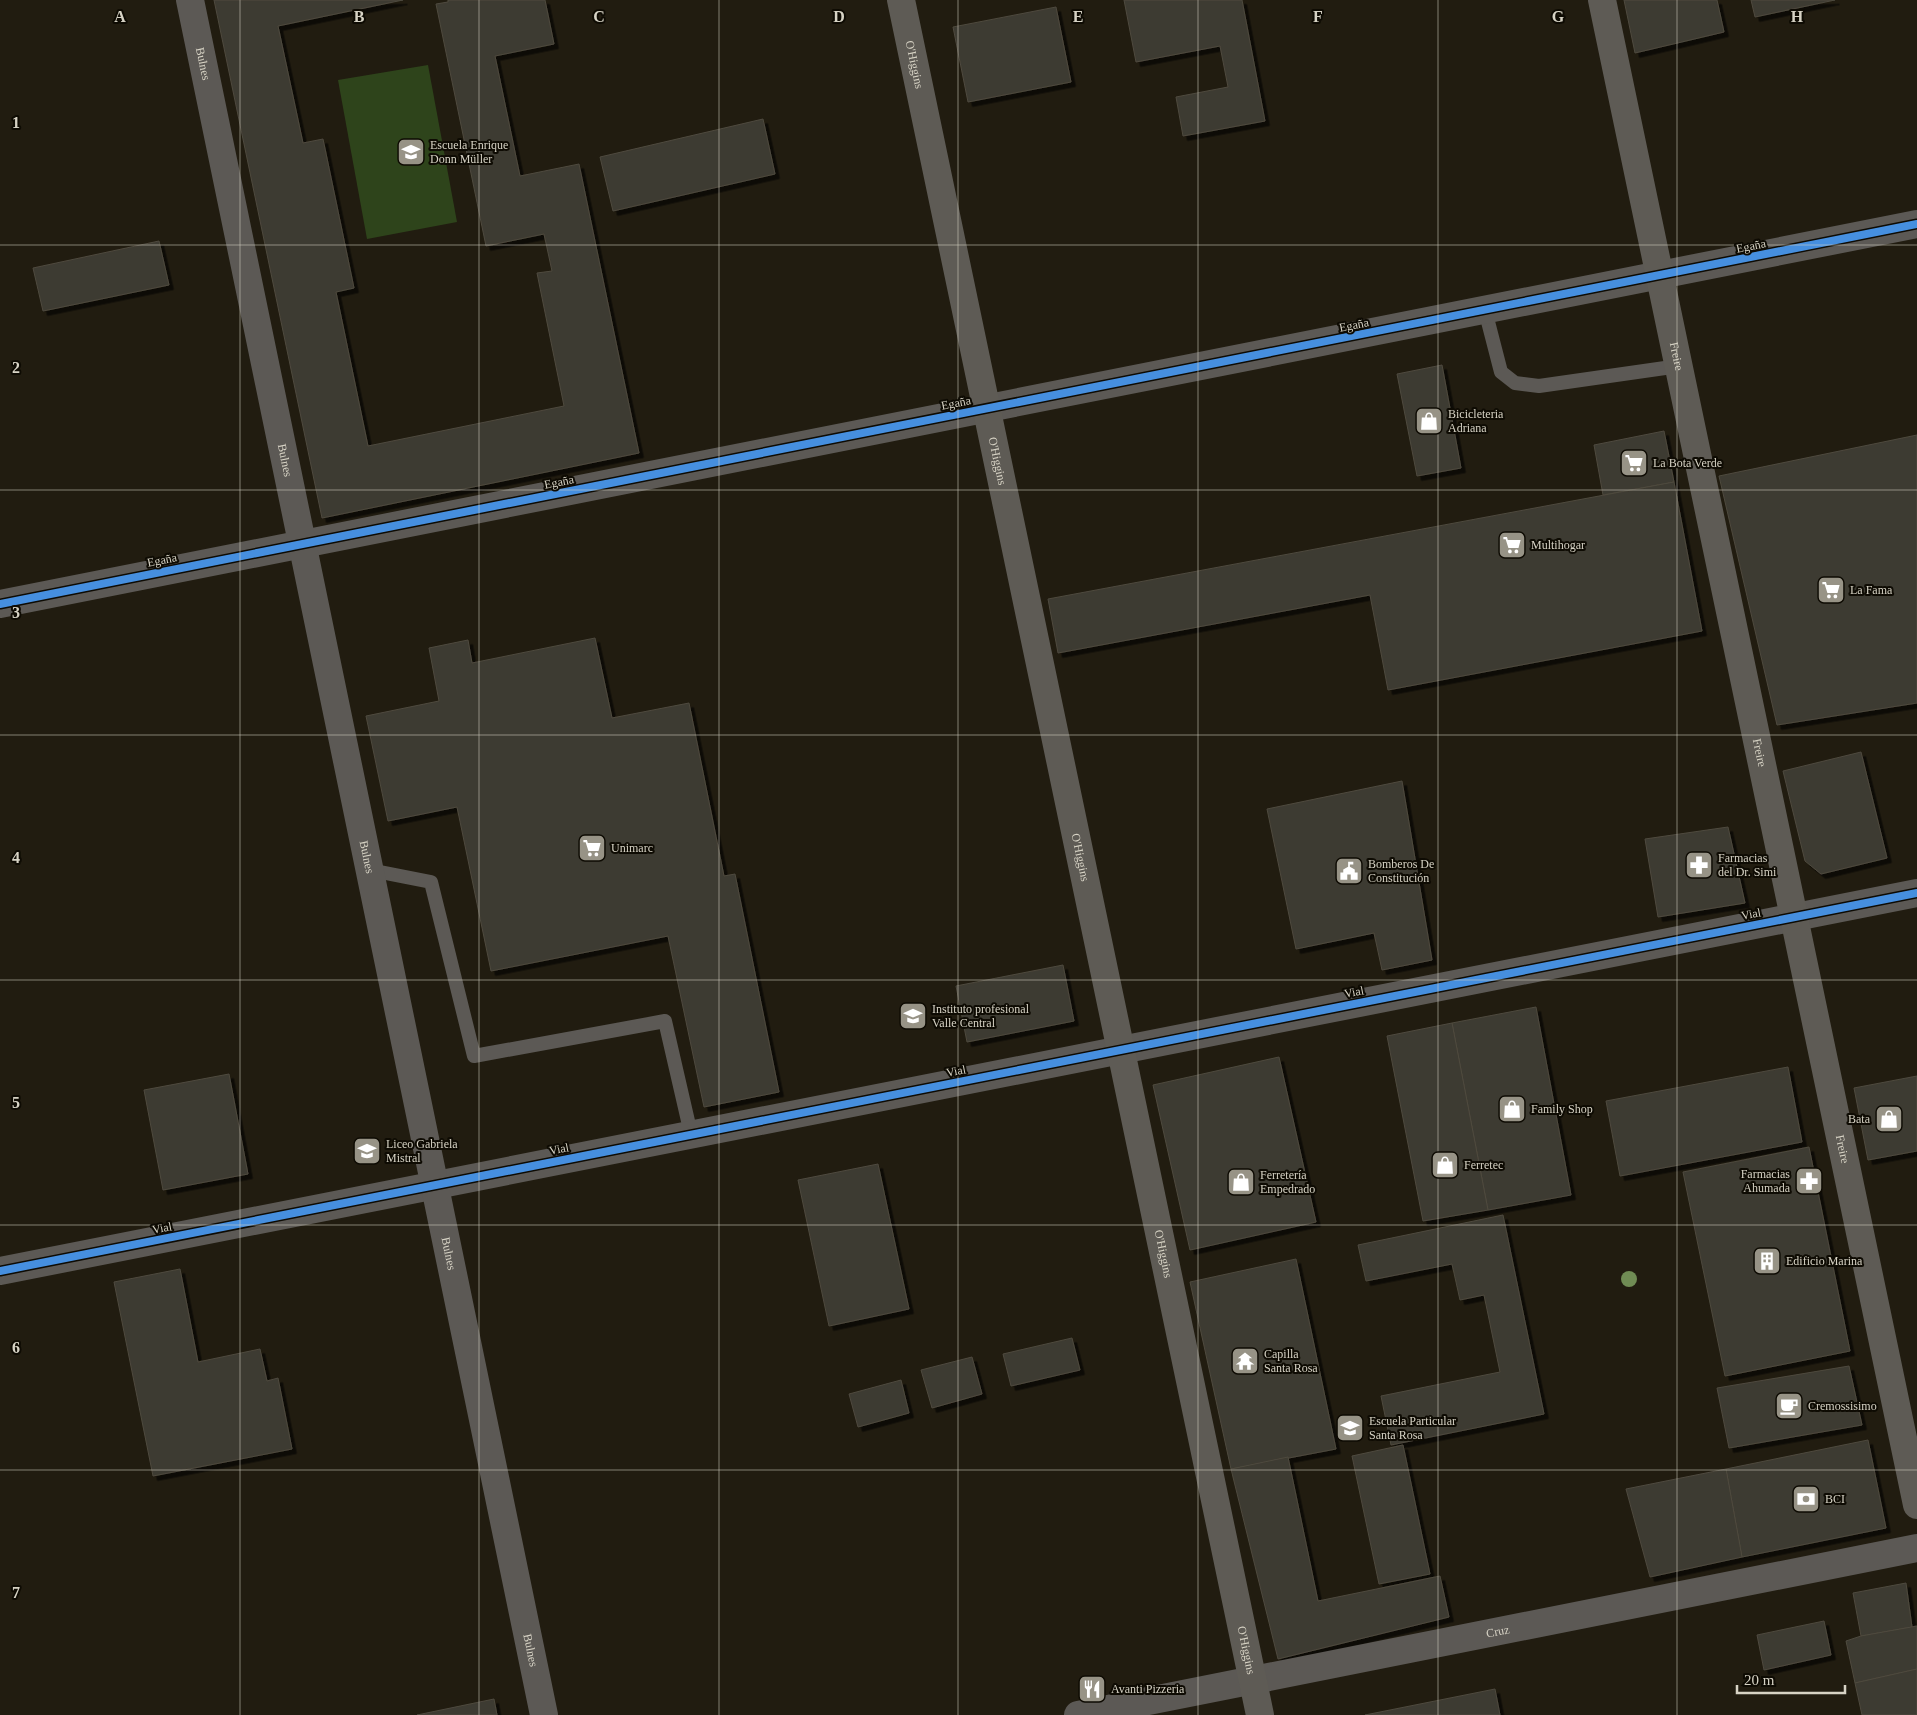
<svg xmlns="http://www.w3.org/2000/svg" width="1917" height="1715" font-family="Georgia,serif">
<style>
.green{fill:#2e441b}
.building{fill:#3e3a30;stroke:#4e4a3f;filter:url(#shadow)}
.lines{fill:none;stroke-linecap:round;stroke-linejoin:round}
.service{stroke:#5c5955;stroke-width:14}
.minor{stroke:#5c5955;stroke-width:28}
.tertiary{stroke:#5c5955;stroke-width:28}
.secondary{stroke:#5e5b55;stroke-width:28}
.cycleway-casing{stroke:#0e0b03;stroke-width:11}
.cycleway{stroke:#468fdf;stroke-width:8}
.tree{fill:#708c54}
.grid{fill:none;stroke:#d7d3c5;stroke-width:1;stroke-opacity:0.55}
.labels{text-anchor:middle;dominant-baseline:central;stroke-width:4;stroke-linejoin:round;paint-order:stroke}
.street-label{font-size:12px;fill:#d7d3c5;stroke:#0e0b03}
.poi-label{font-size:12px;fill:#d7d3c5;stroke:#0e0b03;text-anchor:start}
.grid-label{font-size:16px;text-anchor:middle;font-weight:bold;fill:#d7d3c5;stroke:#0e0b03;stroke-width:4;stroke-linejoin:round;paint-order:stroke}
</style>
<defs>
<filter id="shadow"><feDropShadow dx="4.5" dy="4.5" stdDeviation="0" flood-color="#0009"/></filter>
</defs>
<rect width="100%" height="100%" fill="#211c10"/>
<!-- green -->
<polygon class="green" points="428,65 457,222 367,239 338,80"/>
<!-- building -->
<g class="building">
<polygon points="214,0 403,0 278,26 303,143 323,139 354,288 336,292 368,446 564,406 537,273 552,271 544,234 486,246 436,4 448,2 448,0 545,0 554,44 495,56 520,176 579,164 639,453 322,518"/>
<polygon points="1124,0 1242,0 1265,121 1183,136 1176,97 1228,87 1220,46 1136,62"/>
<polygon points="1624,0 1717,0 1724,32 1635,53"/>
<polygon points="1751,0 1835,0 1755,17"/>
<polygon points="1056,7 1071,82 968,102 953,27"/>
<polygon points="763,119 775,174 613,211 600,157"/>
<polygon points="159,241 169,285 43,311 33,268"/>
<polygon points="1442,365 1461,468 1417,476 1397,374"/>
<polygon points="1664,431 1674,482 1603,495 1594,445"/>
<polygon points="1917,435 1917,703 1777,725 1719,476"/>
<polygon points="1674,482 1702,631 1388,690 1370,595 1058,653 1048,599"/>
<polygon points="595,638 612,718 689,703 724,876 735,874 779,1092 704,1107 668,936 491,971 457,807 388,821 366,716 439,701 429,648 468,640 472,663"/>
<polygon points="1861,752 1887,858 1821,874 1805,861 1783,771"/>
<polygon points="1402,781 1432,960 1382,970 1374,933 1296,949 1267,809"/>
<polygon points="1728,827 1745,903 1658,917 1645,839"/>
<polygon points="1063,965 1074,1021 967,1042 956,986"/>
<polygon points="1536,1007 1571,1195 1488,1210 1452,1023"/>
<polygon points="1452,1023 1488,1210 1423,1221 1387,1036"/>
<polygon points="1279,1057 1316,1222 1190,1250 1153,1085"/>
<polygon points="1788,1067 1802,1142 1620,1176 1606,1101"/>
<polygon points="229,1074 248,1174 163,1190 144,1090"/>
<polygon points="1917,1076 1917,1151 1868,1160 1854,1088"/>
<polygon points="1809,1147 1850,1351 1725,1376 1683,1172"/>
<polygon points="878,1164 909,1309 829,1326 798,1180"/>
<polygon points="1503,1215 1544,1414 1391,1445 1381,1396 1500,1372 1484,1295 1460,1300 1452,1264 1366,1281 1358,1245"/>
<polygon points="1296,1259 1336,1449 1231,1469 1190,1282"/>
<polygon points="180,1269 198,1362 260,1349 267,1381 278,1378 292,1449 153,1476 114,1282"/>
<polygon points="1072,1338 1080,1370 1011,1386 1003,1354"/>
<polygon points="972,1357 982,1394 932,1408 921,1370"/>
<polygon points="1849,1366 1862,1425 1729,1448 1717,1388"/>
<polygon points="901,1380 909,1413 858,1427 849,1394"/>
<polygon points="1868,1440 1886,1528 1742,1557 1726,1469"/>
<polygon points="1403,1445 1430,1574 1379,1584 1352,1456"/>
<polygon points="1288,1457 1318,1601 1440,1576 1449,1617 1278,1659 1231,1469"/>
<polygon points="1726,1469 1742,1557 1650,1577 1626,1489"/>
<polygon points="1906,1583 1912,1627 1861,1636 1853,1593"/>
<polygon points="1824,1621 1831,1655 1764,1670 1757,1635"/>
<polygon points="1917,1626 1917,1669 1855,1683 1846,1641 1861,1636"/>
<polygon points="1917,1669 1917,1715 1862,1715 1855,1683"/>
<polygon points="1495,1689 1500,1715 1365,1715"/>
<polygon points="494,1699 497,1715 417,1715"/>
</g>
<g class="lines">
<!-- service -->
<g class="service">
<polyline points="1485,310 1501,372 1515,383 1539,386 1679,366"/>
<polyline points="370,870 431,882 474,1056 665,1021 691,1134"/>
</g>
<!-- minor -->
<g class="minor">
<polyline points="0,604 1917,224"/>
<polyline points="0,1271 1917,893"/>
<path id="s1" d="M1078,1715L1917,1548"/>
</g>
<!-- tertiary -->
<path class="tertiary" id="s2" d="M190,0L544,1715"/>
<!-- secondary -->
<g class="secondary">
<path id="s3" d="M901,0L1260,1715"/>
<path id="s4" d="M1602,0L1917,1505"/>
</g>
<!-- cycleway casing -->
<g class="cycleway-casing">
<g id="cycleway">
<polyline points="0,604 1917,224"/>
<polyline points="0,1271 1917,893"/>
</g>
</g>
<!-- cycleway -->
<use href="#cycleway" class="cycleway"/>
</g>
<!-- trees -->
<circle class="tree" cx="1629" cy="1279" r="8"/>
<!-- grid -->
<path class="grid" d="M240,0V1715M479,0V1715M719,0V1715M958,0V1715M1198,0V1715M1438,0V1715M1677,0V1715M0,245H1917M0,490H1917M0,735H1917M0,980H1917M0,1225H1917M0,1470H1917"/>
<!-- icons -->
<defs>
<g id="school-square" transform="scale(1.4375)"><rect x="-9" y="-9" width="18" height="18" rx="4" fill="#979386" stroke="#0e0b03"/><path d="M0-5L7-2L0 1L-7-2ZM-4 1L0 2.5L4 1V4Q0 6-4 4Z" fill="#fff"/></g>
<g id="shop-square" transform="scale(1.4375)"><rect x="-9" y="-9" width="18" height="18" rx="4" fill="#979386" stroke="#0e0b03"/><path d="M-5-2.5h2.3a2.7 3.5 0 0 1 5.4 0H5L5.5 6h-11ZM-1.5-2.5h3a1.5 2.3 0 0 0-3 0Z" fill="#fff"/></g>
<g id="supermarket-square" transform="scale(1.4375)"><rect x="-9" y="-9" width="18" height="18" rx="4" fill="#979386" stroke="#0e0b03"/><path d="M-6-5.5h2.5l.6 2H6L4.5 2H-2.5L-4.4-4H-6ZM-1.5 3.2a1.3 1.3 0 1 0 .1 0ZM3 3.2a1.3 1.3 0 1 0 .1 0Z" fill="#fff"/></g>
<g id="pharmacy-square" transform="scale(1.4375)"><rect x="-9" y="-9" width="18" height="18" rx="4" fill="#979386" stroke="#0e0b03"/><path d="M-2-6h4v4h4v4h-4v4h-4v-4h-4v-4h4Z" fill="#fff"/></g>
<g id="civic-square" transform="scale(1.4375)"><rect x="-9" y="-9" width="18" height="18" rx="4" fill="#979386" stroke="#0e0b03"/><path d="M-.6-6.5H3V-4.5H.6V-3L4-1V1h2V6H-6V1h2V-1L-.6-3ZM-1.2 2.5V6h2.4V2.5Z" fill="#fff"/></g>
<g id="university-square" transform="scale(1.4375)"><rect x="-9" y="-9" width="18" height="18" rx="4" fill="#979386" stroke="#0e0b03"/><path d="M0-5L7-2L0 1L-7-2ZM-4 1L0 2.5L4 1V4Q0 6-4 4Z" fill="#fff"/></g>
<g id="building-square" transform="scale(1.4375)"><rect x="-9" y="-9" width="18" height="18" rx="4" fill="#979386" stroke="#0e0b03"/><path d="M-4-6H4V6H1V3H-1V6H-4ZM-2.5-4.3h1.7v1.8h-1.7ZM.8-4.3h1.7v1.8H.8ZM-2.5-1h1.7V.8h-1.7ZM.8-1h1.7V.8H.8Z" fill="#fff"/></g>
<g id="temple-square" transform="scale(1.4375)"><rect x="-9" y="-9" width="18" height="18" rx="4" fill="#979386" stroke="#0e0b03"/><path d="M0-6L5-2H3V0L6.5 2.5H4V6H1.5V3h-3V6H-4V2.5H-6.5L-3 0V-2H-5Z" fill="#fff"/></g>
<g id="cafe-square" transform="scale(1.4375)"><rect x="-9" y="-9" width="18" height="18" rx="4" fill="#979386" stroke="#0e0b03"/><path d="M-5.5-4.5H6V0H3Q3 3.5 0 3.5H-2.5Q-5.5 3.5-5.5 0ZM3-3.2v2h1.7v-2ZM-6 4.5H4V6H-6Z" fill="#fff"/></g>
<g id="bank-square" transform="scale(1.4375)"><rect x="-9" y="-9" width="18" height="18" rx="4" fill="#979386" stroke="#0e0b03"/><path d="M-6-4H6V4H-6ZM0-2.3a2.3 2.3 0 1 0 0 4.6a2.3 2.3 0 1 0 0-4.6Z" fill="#fff"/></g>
<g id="restaurant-square" transform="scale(1.4375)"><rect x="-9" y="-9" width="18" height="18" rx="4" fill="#979386" stroke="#0e0b03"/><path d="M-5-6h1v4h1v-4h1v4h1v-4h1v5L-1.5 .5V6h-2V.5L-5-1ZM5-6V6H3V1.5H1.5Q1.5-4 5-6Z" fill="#fff"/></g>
</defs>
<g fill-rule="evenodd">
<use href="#school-square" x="411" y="152"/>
<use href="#shop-square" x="1429" y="421"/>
<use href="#supermarket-square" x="1634" y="463"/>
<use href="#supermarket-square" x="1512" y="545"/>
<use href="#supermarket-square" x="1831" y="590"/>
<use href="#supermarket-square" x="592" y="848"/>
<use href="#pharmacy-square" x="1699" y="865"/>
<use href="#civic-square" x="1349" y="871"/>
<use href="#university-square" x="913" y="1016"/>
<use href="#shop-square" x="1512" y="1109"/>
<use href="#shop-square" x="1889" y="1119"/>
<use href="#school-square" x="367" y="1151"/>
<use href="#shop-square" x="1445" y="1165"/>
<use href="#pharmacy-square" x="1809" y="1181"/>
<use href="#shop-square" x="1241" y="1182"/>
<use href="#building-square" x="1767" y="1261"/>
<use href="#temple-square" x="1245" y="1361"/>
<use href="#cafe-square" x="1789" y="1406"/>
<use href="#school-square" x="1350" y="1428"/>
<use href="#bank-square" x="1806" y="1499"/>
<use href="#restaurant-square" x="1092" y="1689"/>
</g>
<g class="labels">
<!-- street labels -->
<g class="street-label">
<text stroke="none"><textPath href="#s2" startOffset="65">Bulnes</textPath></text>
<text stroke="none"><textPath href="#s3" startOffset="66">O'Higgins</textPath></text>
<text transform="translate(1751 246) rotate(-11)">Egaña</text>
<text transform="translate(1354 325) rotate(-11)">Egaña</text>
<text stroke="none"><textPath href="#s4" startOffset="364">Freire</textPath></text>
<text transform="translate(956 403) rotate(-11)">Egaña</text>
<text stroke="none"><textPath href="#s2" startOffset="470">Bulnes</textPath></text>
<text stroke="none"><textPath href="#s3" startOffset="471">O'Higgins</textPath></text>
<text transform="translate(559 482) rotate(-11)">Egaña</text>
<text transform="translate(162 560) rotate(-11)">Egaña</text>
<text stroke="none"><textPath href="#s4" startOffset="769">Freire</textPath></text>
<text stroke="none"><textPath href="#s2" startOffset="875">Bulnes</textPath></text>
<text stroke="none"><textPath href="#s3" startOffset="876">O'Higgins</textPath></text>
<text transform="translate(1751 914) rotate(-11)">Vial</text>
<text transform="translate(1354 992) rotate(-11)">Vial</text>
<text transform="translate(956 1071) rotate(-11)">Vial</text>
<text transform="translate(559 1149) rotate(-11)">Vial</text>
<text stroke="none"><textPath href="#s4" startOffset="1174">Freire</textPath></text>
<text transform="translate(162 1228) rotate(-11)">Vial</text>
<text stroke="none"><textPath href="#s2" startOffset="1280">Bulnes</textPath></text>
<text stroke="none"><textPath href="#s3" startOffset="1281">O'Higgins</textPath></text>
<text stroke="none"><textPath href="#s1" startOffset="428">Cruz</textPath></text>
<text stroke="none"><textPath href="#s3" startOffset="1686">O'Higgins</textPath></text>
<text stroke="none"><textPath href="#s2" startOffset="1685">Bulnes</textPath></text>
</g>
<!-- poi labels -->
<g class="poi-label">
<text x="430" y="145">Escuela Enrique<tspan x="430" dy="14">Donn Müller</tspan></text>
<text x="1448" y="414">Bicicleteria<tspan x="1448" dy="14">Adriana</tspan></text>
<text x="1653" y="463">La Bota Verde</text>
<text x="1531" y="545">Multihogar</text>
<text x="1850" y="590">La Fama</text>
<text x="611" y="848">Unimarc</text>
<text x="1718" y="858">Farmacias<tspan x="1718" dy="14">del Dr. Simi</tspan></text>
<text x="1368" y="864">Bomberos De<tspan x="1368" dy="14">Constitución</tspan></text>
<text x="932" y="1009">Instituto profesional<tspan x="932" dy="14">Valle Central</tspan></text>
<text x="1531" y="1109">Family Shop</text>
<text x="1870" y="1119" text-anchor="end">Bata</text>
<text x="386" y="1144">Liceo Gabriela<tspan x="386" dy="14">Mistral</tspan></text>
<text x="1464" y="1165">Ferretec</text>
<text x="1790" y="1174" text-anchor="end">Farmacias<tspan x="1790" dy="14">Ahumada</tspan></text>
<text x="1260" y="1175">Ferretería<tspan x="1260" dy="14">Empedrado</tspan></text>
<text x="1786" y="1261">Edificio Marina</text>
<text x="1264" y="1354">Capilla<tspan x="1264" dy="14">Santa Rosa</tspan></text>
<text x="1808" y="1406">Cremossisimo</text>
<text x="1369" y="1421">Escuela Particular<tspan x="1369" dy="14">Santa Rosa</tspan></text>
<text x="1825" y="1499">BCI</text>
<text x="1111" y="1689">Avanti Pizzeria</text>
</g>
</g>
<g class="grid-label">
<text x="120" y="22">A</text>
<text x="359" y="22">B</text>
<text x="599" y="22">C</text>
<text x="839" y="22">D</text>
<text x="1078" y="22">E</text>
<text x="1318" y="22">F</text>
<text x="1558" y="22">G</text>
<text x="1797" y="22">H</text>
<text x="16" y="128">1</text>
<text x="16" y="373">2</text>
<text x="16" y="618">3</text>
<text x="16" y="863">4</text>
<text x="16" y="1108">5</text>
<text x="16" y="1353">6</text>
<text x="16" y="1598">7</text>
</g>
<!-- scale -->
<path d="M1737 1685v8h108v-8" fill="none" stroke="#d7d3c5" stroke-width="2.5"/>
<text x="1744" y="1685" font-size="15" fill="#d7d3c5" stroke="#0e0b03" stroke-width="4" paint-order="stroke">20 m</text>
</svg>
